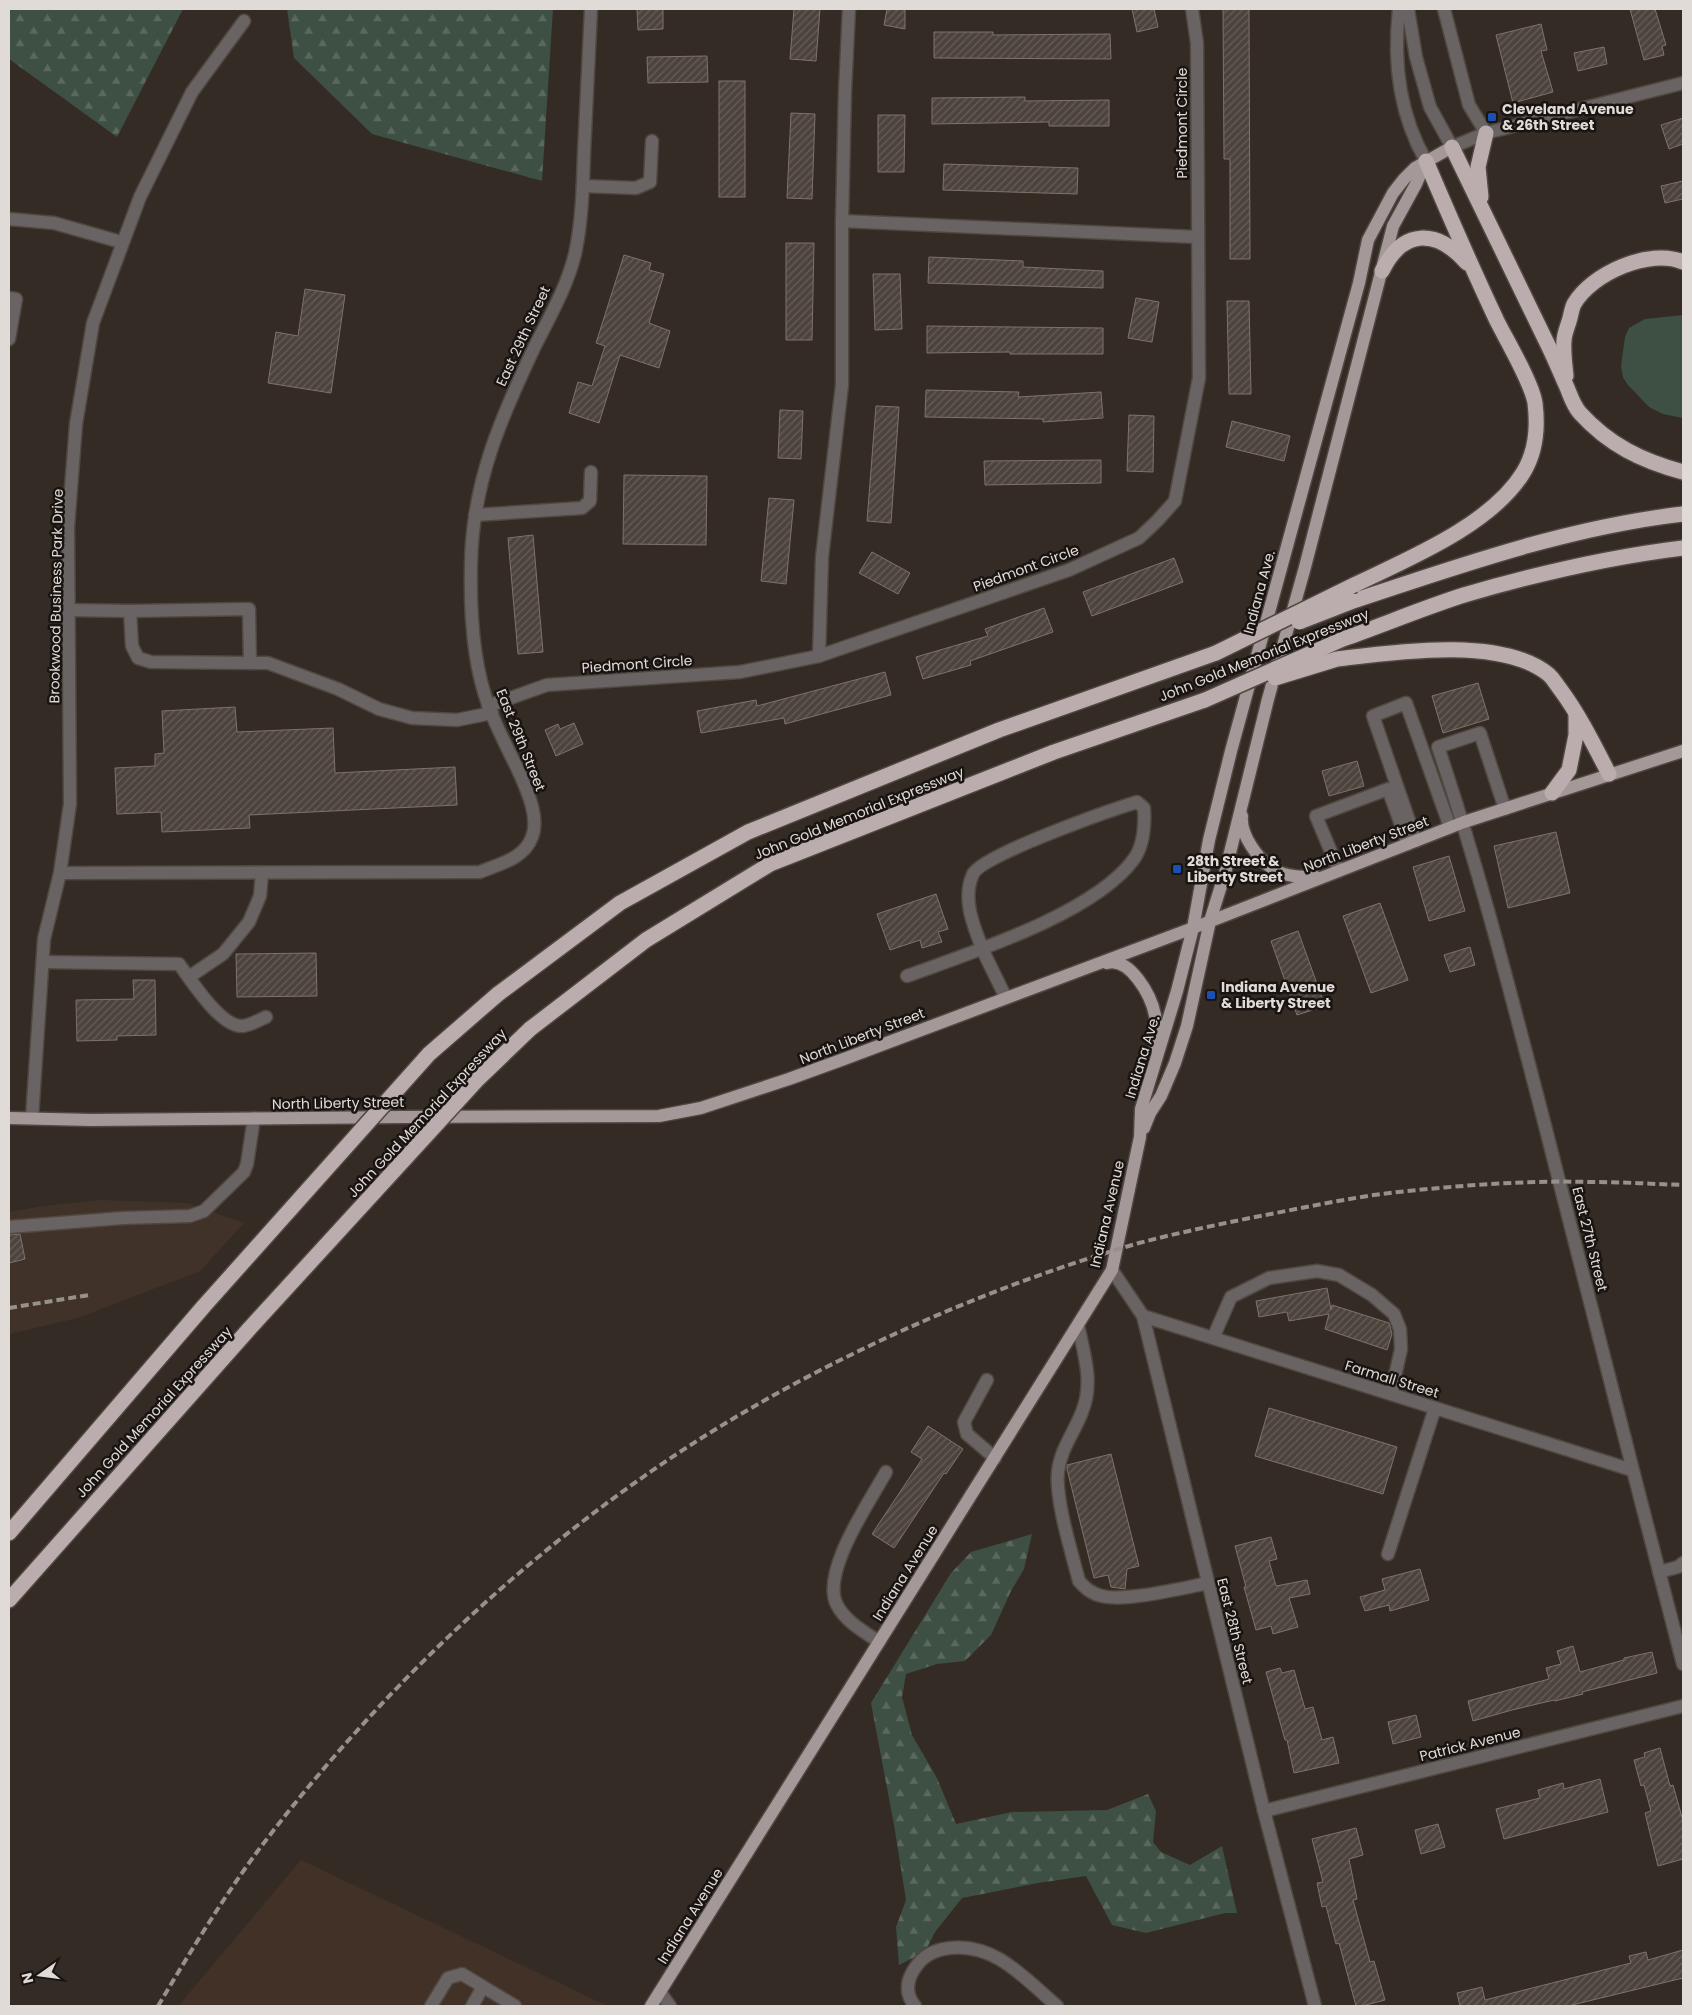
<svg xmlns="http://www.w3.org/2000/svg" width="1692" height="2015" font-family="Poppins,sans-serif">
<style>
.industrial{fill:#413126}
.built{fill:#413229}
.green{fill:#3e4f43}
.forest{fill:url(#forest-firs)}
.building{fill:url(#building-hatch);stroke:#7e736c}
.lines{fill:none;stroke-linecap:round;stroke-linejoin:round}
.minor-casing{stroke:#504741;stroke-width:15}
.major-casing{stroke:#504741;stroke-width:15}
.highway-casing{stroke:#504741;stroke-width:18}
.minor{stroke:#696364;stroke-width:12}
.major{stroke:#a49899;stroke-width:12}
.highway{stroke:#bbadae;stroke-width:15}
.rail{stroke:#97908b;stroke-width:4;stroke-dasharray:8 4;stroke-linecap:butt}
.highway-bridge-casing{stroke:#504741;stroke-width:18;stroke-linecap:butt}
.highway-bridge{stroke:#bbadae;stroke-width:15}
.transit-dot{fill:#1a4fb4;stroke:#191412;stroke-width:2}
.labels{text-anchor:middle;dominant-baseline:central;stroke-width:5;stroke-linejoin:round;paint-order:stroke}
.poi-label{font-size:14px;font-weight:bold;fill:#e1dbd7;stroke:#191412;text-anchor:start}
.street-label{font-size:14px;fill:#e1dbd7;stroke:#191412}
</style>
<defs>
<pattern id="forest-firs" width="22" height="20" patternUnits="userSpaceOnUse" patternTransform="scale(1.25)"><rect width="22" height="20" fill="#3e4f43"/><path d="M5 1l3.5 6h-7zM16 11l3.5 6h-7z" fill="#5a685d"/></pattern>
<pattern id="building-hatch" width="6" height="6" patternUnits="userSpaceOnUse" patternTransform="scale(1.25)"><rect width="6" height="6" fill="#4d433d"/><path d="M-1 1l2-2M0 6l6-6M5 7l2-2" fill="none" stroke="#665e58"/></pattern>
</defs>
<rect width="100%" height="100%" fill="#342b25"/>
<!-- industrial -->
<polygon class="industrial" points="301,1860 608,2006 178,2006"/>
<!-- built -->
<polygon class="built" points="100,1200 187,1203 244,1223 200,1271 78,1318 9,1334 9,1212 43,1206"/>
<!-- green -->
<polygon class="green" points="1683,315 1683,418 1663,414 1649,407 1627,384 1623,377 1621,366 1625,337 1629,328 1645,319"/>
<!-- forest -->
<g class="forest">
<polygon points="9,9 183,9 117,137 9,59"/>
<polygon points="287,9 553,9 542,181 372,134 294,58"/>
<polygon points="1032,1534 1024,1569 1011,1591 991,1635 965,1661 937,1664 906,1674 902,1697 912,1735 937,1778 956,1824 1012,1812 1107,1810 1148,1794 1156,1811 1153,1842 1161,1852 1190,1865 1222,1846 1237,1913 1225,1913 1146,1933 1112,1925 1086,1876 1038,1883 962,1898 935,1932 925,1952 899,1965 896,1927 906,1900 894,1825 871,1703 951,1573 971,1552"/>
</g>
<!-- building -->
<g class="building">
<polygon points="637,9 663,9 663,29 638,30"/>
<polygon points="794,9 820,9 816,61 790,59"/>
<polygon points="887,9 905,9 905,29 884,25"/>
<polygon points="1132,9 1154,9 1158,27 1137,32"/>
<polygon points="1223,9 1249,9 1250,259 1230,259 1230,159 1224,159"/>
<polygon points="1630,9 1655,9 1666,45 1662,46 1664,55 1644,60"/>
<polygon points="1541,24 1547,50 1541,51 1553,92 1513,103 1496,35"/>
<polygon points="934,32 993,32 993,35 1110,34 1111,59 934,58"/>
<polygon points="1604,47 1607,64 1578,71 1574,53"/>
<polygon points="707,56 708,82 648,83 647,57"/>
<rect x="719" y="81" width="26" height="116"/>
<polygon points="1025,97 1025,101 1109,100 1109,126 1049,126 1049,122 932,124 932,98"/>
<polygon points="791,113 815,114 812,199 787,198"/>
<polygon points="878,115 905,115 904,172 878,172"/>
<polygon points="1683,118 1683,144 1669,149 1661,125"/>
<polygon points="944,164 1078,168 1077,194 943,190"/>
<polygon points="1683,181 1683,199 1665,203 1661,186"/>
<polygon points="786,243 814,243 812,340 786,340"/>
<polygon points="624,255 651,263 649,270 664,274 649,323 670,331 659,368 620,355 599,423 569,413 578,382 592,386 605,346 596,343"/>
<polygon points="929,257 1023,261 1023,267 1103,271 1103,288 928,283"/>
<polygon points="873,274 900,274 902,329 875,330"/>
<polygon points="305,289 345,295 331,393 268,383 276,332 298,336"/>
<polygon points="1136,298 1159,302 1152,342 1128,338"/>
<polygon points="1227,301 1249,301 1251,394 1229,394"/>
<polygon points="927,326 1103,328 1103,354 1010,354 1010,352 927,353"/>
<polygon points="926,390 1019,392 1018,397 1101,392 1103,418 1043,422 1043,419 925,417"/>
<polygon points="876,406 899,407 891,523 867,521"/>
<polygon points="780,410 803,411 801,459 778,458"/>
<polygon points="1129,415 1154,416 1153,472 1127,471"/>
<polygon points="1232,421 1290,436 1284,461 1226,447"/>
<polygon points="1101,460 1101,483 985,485 984,461"/>
<polygon points="624,475 707,476 706,545 623,544"/>
<polygon points="769,498 794,500 786,584 761,581"/>
<polygon points="533,535 543,652 518,654 508,538"/>
<polygon points="872,552 910,573 898,594 859,573"/>
<polygon points="1174,558 1183,582 1092,616 1083,592"/>
<polygon points="1044,608 1053,632 970,661 971,665 923,679 916,657 988,636 985,629"/>
<polygon points="885,672 891,695 785,724 784,718 701,733 697,711 756,700 757,706"/>
<polygon points="1478,683 1489,719 1443,733 1432,696"/>
<polygon points="235,707 237,732 333,728 335,773 455,767 457,805 249,815 250,828 162,832 161,812 117,814 115,768 155,766 155,754 164,753 162,711"/>
<polygon points="574,723 583,744 556,756 545,730 558,724 560,729"/>
<polygon points="1357,761 1364,786 1329,796 1322,771"/>
<polygon points="1556,832 1570,893 1508,908 1494,846"/>
<polygon points="1449,856 1465,911 1429,921 1413,867"/>
<polygon points="936,894 948,929 938,932 942,942 922,948 920,940 890,950 877,914"/>
<polygon points="1380,903 1408,980 1371,993 1343,916"/>
<polygon points="1298,931 1325,1006 1297,1015 1271,941"/>
<polygon points="1470,947 1475,965 1450,972 1444,955"/>
<polygon points="316,953 317,996 237,997 236,954"/>
<polygon points="133,980 155,980 156,1035 117,1036 117,1040 77,1041 76,1000 134,999"/>
<polygon points="20,1234 25,1259 9,1263 9,1235"/>
<polygon points="1327,1288 1331,1310 1332,1305 1389,1323 1392,1334 1387,1350 1325,1329 1329,1314 1289,1321 1287,1312 1259,1317 1256,1301"/>
<polygon points="1269,1408 1397,1447 1383,1494 1255,1456"/>
<polygon points="928,1426 963,1449 946,1474 944,1473 894,1548 872,1534 922,1459 911,1452"/>
<polygon points="1111,1454 1139,1566 1127,1569 1125,1589 1111,1587 1108,1575 1094,1578 1067,1469 1067,1465"/>
<polygon points="1271,1537 1277,1559 1269,1561 1276,1586 1307,1580 1310,1594 1289,1598 1298,1627 1273,1634 1271,1626 1256,1630 1244,1587 1246,1587 1235,1546"/>
<polygon points="1420,1569 1429,1600 1390,1611 1389,1605 1365,1611 1360,1597 1385,1590 1382,1579"/>
<polygon points="1573,1646 1580,1672 1624,1660 1624,1658 1652,1652 1657,1673 1582,1692 1583,1694 1555,1701 1554,1700 1512,1710 1473,1721 1468,1701 1549,1679 1546,1668 1561,1664 1557,1651"/>
<polygon points="1280,1668 1282,1673 1294,1670 1305,1709 1313,1707 1322,1740 1333,1737 1339,1763 1294,1773 1287,1740 1285,1740 1266,1672"/>
<polygon points="1416,1715 1421,1737 1393,1744 1388,1722"/>
<polygon points="1660,1748 1670,1786 1673,1785 1683,1821 1683,1859 1658,1866 1645,1813 1651,1811 1644,1785 1641,1786 1634,1760 1645,1757 1644,1753"/>
<polygon points="1600,1779 1608,1812 1504,1839 1496,1809 1540,1798 1538,1790 1563,1783 1564,1789"/>
<polygon points="1438,1824 1445,1847 1421,1854 1415,1830"/>
<polygon points="1356,1828 1363,1855 1349,1859 1357,1899 1353,1900 1370,1962 1374,1961 1385,2000 1362,2006 1356,2006 1339,1943 1336,1944 1326,1906 1322,1907 1317,1883 1323,1882 1312,1839"/>
<polygon points="1683,1950 1683,1978 1568,2006 1460,2006 1457,1993 1482,1987 1485,2000 1631,1963 1629,1956 1646,1952 1648,1960"/>
</g>
<g class="lines">
<!-- minor casing -->
<g class="minor-casing">
<g id="minor">
<path d="M1399,9C1393,62 1399,114 1426,161"/>
<polyline points="1408,9 1416,57 1430,107 1452,147 1486,133 1683,83"/>
<polyline points="1444,9 1469,105 1486,133"/>
<polyline points="583,186 636,188 650,182 652,141"/>
<polyline points="9,219 54,223 121,242"/>
<polyline points="842,221 1197,237"/>
<polyline points="9,298 16,299 9,339"/>
<polyline points="475,515 582,508 590,501 591,472"/>
<polyline points="69,610 130,611 132,646 138,658 151,662 268,663 338,689 379,709 412,718 457,720 492,713"/>
<polyline points="130,611 249,609 250,663"/>
<polyline points="819,656 822,557 842,385 842,221 845,91 849,9"/>
<polyline points="488,706 547,685 740,672 819,656 1069,570 1139,538 1157,521 1175,501 1199,378 1197,43 1192,9"/>
<path d="M1505,809L1480,733L1438,747C1479,868 1510,991 1542,1114C1590,1298 1635,1481 1683,1664"/>
<polyline points="1416,841 1373,716 1406,703 1450,827"/>
<polyline points="1339,871 1316,816 1388,789 1408,844"/>
<path d="M60,873L480,872C499,864 524,859 532,837C540,817 526,788 518,770C508,749 497,729 489,707C473,665 470,609 471,565C472,484 500,420 534,348C549,318 567,287 575,254C582,222 583,186 584,153C586,105 589,57 591,9"/>
<path d="M43,962L179,964C191,980 221,1028 243,1026C251,1025 259,1020 266,1017"/>
<path d="M907,976C970,953 1094,914 1134,859C1144,845 1145,825 1144,808L1137,802C1111,810 982,855 973,874C961,900 975,930 985,955L1006,998"/>
<polyline points="189,977 223,954 249,922 260,896 262,873"/>
<polyline points="32,1118 44,939 60,873 70,804 68,527 76,424 93,323 140,197 192,92 244,21"/>
<polyline points="9,1227 123,1218 190,1216 204,1211 244,1172 247,1164 254,1118"/>
<polyline points="1112,1270 1143,1316 1264,1811 1315,2006"/>
<polyline points="1143,1316 1632,1470"/>
<path d="M1078,1325C1084,1354 1094,1383 1082,1412C1074,1433 1060,1450 1058,1472C1055,1499 1072,1554 1079,1581C1086,1589 1092,1594 1102,1596C1125,1602 1183,1588 1208,1583"/>
<polyline points="1213,1338 1231,1297 1269,1278 1317,1271 1339,1275 1372,1295 1394,1314 1400,1329 1401,1349 1391,1394"/>
<polyline points="987,1380 964,1422 967,1434 995,1458"/>
<polyline points="1388,1554 1435,1408"/>
<polyline points="1659,1572 1678,1567 1683,1563"/>
<path d="M879,1642C863,1631 846,1622 837,1605C820,1573 870,1501 886,1472"/>
<polyline points="1264,1811 1683,1706"/>
<polyline points="660,1992 670,2006"/>
<polyline points="431,2006 448,1978 462,1974 515,2006"/>
<polyline points="472,2006 483,1987"/>
<path d="M915,2006C906,1995 906,1983 913,1971C922,1956 933,1950 950,1948C996,1943 1025,1979 1057,2006"/>
</g>
</g>
<!-- major casing -->
<g class="major-casing">
<g id="major">
<path d="M1242,816C1240,835 1258,859 1273,869C1286,877 1301,877 1316,877"/>
<path d="M1107,963C1130,957 1151,995 1155,1015C1157,1026 1156,1036 1155,1047"/>
<polyline points="9,1118 91,1120 402,1117 659,1116 701,1108 789,1079 844,1059 1193,928 1464,822 1683,751"/>
<polyline points="1144,1128 1150,1113 1161,1096 1175,1063 1187,1026 1210,921 1225,873 1268,699 1305,567 1393,226 1416,184 1426,161"/>
<polyline points="651,2006 1112,1270 1140,1137 1141,1109 1177,991 1193,928 1209,840 1231,751 1359,283 1368,240 1393,193 1404,179 1415,168 1452,147"/>
</g>
</g>
<!-- highway casing -->
<g class="highway-casing">
<g id="highway">
<path d="M1452,147C1483,212 1515,276 1546,341C1553,355 1559,369 1565,383C1570,393 1572,404 1580,413C1609,445 1642,461 1683,472"/>
<polyline points="1481,197 1478,167 1486,133"/>
<path d="M1382,271C1403,228 1437,229 1467,263"/>
<path d="M1566,376C1565,365 1563,352 1564,341C1564,334 1568,326 1570,318C1571,314 1572,308 1574,304C1592,273 1650,248 1683,262"/>
<path d="M1354,585C1408,559 1491,525 1523,473C1536,452 1538,427 1535,403C1532,383 1507,341 1497,321C1472,268 1449,215 1426,161"/>
<path d="M1353,601C1461,565 1570,527 1683,514"/>
<path d="M1343,639C1383,625 1423,608 1464,595C1536,574 1609,557 1683,548"/>
<path d="M1337,659C1394,652 1501,636 1548,674C1553,678 1556,684 1560,689C1580,716 1594,745 1609,774"/>
<polyline points="1552,793 1569,770 1576,735 1576,714"/>
<polyline points="498,994 620,903 748,832 999,730 1216,653"/>
<polyline points="530,1029 646,940 770,864 1054,752 1205,700"/>
<polyline points="9,1533 204,1306"/>
<polyline points="9,1600 250,1328"/>
</g>
</g>
<!-- minor -->
<use href="#minor" class="minor"/>
<!-- major -->
<use href="#major" class="major"/>
<!-- highway -->
<use href="#highway" class="highway"/>
<!-- rail -->
<g class="rail">
<polyline points="9,1308 89,1295"/>
<path d="M158,2006C189,1954 221,1901 257,1852C363,1711 492,1584 636,1482C783,1377 966,1293 1139,1243C1177,1233 1216,1225 1255,1217C1297,1209 1339,1200 1381,1194C1451,1186 1522,1180 1592,1182C1622,1182 1653,1184 1683,1185"/>
</g>
<!-- highway-bridge casing -->
<g class="highway-bridge-casing">
<g id="highway-bridge">
<polyline points="1299,622 1353,601"/>
<polyline points="1216,653 1354,585"/>
<polyline points="1275,678 1337,659"/>
<polyline points="1205,700 1343,639"/>
<polyline points="204,1306 429,1054 498,994"/>
<polyline points="250,1328 478,1079 530,1029"/>
</g>
</g>
<!-- highway-bridge -->
<use href="#highway-bridge" class="highway-bridge"/>
</g>
<!-- markers -->
<g class="transit-dot">
<rect x="1487" y="112" width="10" height="10" rx="2.5"/>
<rect x="1172" y="864" width="10" height="10" rx="2.5"/>
<rect x="1206" y="990" width="10" height="10" rx="2.5"/>
</g>
<g class="labels">
<!-- poi labels -->
<g class="poi-label">
<text x="1502" y="109">Cleveland Avenue<tspan x="1502" dy="16">&amp; 26th Street</tspan></text>
<text x="1187" y="861">28th Street &amp;<tspan x="1187" dy="16">Liberty Street</tspan></text>
<text x="1221" y="987">Indiana Avenue<tspan x="1221" dy="16">&amp; Liberty Street</tspan></text>
</g>
<!-- street labels -->
<g class="street-label">
<text transform="translate(1182 123) rotate(-90)">Piedmont Circle</text>
<text transform="translate(523 336) rotate(-65)">East 29th Street</text>
<text transform="translate(1026 568) rotate(-20)">Piedmont Circle</text>
<text transform="translate(1259 592) rotate(-75)">Indiana Ave.</text>
<text transform="translate(56 596) rotate(-89)">Brookwood Business Park Drive</text>
<text transform="translate(1264 655) rotate(-22)">John Gold Memorial Expressway</text>
<text transform="translate(637 664) rotate(-4)">Piedmont Circle</text>
<text transform="translate(521 740) rotate(68)">East 29th Street</text>
<text transform="translate(859 813) rotate(-22)">John Gold Memorial Expressway</text>
<text transform="translate(1366 844) rotate(-21)">North Liberty Street</text>
<text transform="translate(862 1036) rotate(-21)">North Liberty Street</text>
<text transform="translate(1142 1057) rotate(-73)">Indiana Ave.</text>
<text transform="translate(338 1103) rotate(-1)">North Liberty Street</text>
<text transform="translate(427 1113) rotate(-47)">John Gold Memorial Expressway</text>
<text transform="translate(1107 1214) rotate(-77)">Indiana Avenue</text>
<text transform="translate(1590 1239) rotate(76)">East 27th Street</text>
<text transform="translate(1392 1379) rotate(17)">Farmall Street</text>
<text transform="translate(154 1412) rotate(-48)">John Gold Memorial Expressway</text>
<text transform="translate(905 1573) rotate(-58)">Indiana Avenue</text>
<text transform="translate(1235 1631) rotate(76)">East 28th Street</text>
<text transform="translate(1470 1744) rotate(-14)">Patrick Avenue</text>
<text transform="translate(690 1916) rotate(-58)">Indiana Avenue</text>
</g>
</g>
<!-- border -->
<rect width="1692" height="2015" fill="none" stroke="#e1dbd7" stroke-width="20"/>
<!-- north arrow -->
<g transform="translate(40 1975) rotate(256)" stroke="#191412" stroke-width="4" paint-order="stroke">
<path d="M0-4L9 19L0 12L-9 19Z" fill="#e1dbd7"/>
<text y="-8" font-size="14" font-weight="bold" text-anchor="middle" fill="#e1dbd7">N</text>
</g>
</svg>
